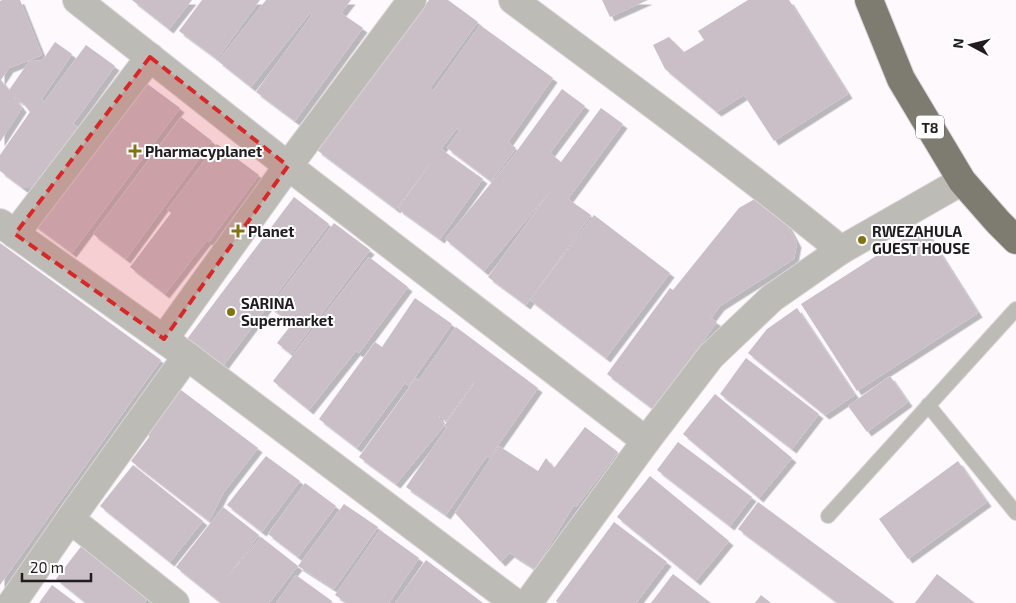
<svg xmlns="http://www.w3.org/2000/svg" width="1016" height="603" font-family="'Exo 2',sans-serif">
<style>
.building{fill:#cabec7;fill-rule:evenodd;filter:url(#shadow)}
.lines{fill:none;stroke-linecap:round;stroke-linejoin:round}
.service-casing{stroke:#dad6d9;stroke-width:16}
.minor-casing{stroke:#dad6d9;stroke-width:30}
.tertiary-casing{stroke:#dad6d9;stroke-width:30}
.trunk-casing{stroke:#dad6d9;stroke-width:30}
.service{stroke:#bcbbb5;stroke-width:14}
.minor{stroke:#bcbbb5;stroke-width:28}
.tertiary{stroke:#bcbbb5;stroke-width:28}
.trunk{stroke:#7e7c70;stroke-width:28}
.marked{fill:#d62828;fill-opacity:0.2;stroke:#d62828;stroke-width:4;stroke-dasharray:10 6;stroke-linejoin:round}
.poi-dot{fill:#847314;stroke:#fff;stroke-width:2}
.labels{text-anchor:middle;dominant-baseline:central;stroke-width:4;stroke-linejoin:round;paint-order:stroke}
.shield{fill:#fff;stroke:#636062;stroke-width:1}
.shield-label{font-size:14px;font-weight:bold;fill:#201c1f}
.poi-label{font-size:15px;font-weight:bold;fill:#201c1f;stroke:#fff;text-anchor:start}
</style>
<defs>
<filter id="shadow"><feDropShadow dx="4.5" dy="4.5" stdDeviation="0" flood-color="#0004"/></filter>
</defs>
<rect width="100%" height="100%" fill="#fef9fd"/>
<!-- building -->
<g class="building">
<path d="M2,0H20L42,55L30,60L42,61L55,42L72,54L41,100L44,102L86,45L115,66L73,124L84,131L42,188H23L0,171V155L30,112L24,104L14,97L22,108L0,142V1ZM30,60L9,90L1,80L9,68Z"/>
<polygon points="132,0 192,0 169,29"/>
<polygon points="202,0 260,0 217,59 179,31"/>
<polygon points="266,0 351,0 341,13 363,28 295,121 256,92 312,15 310,13 251,87 218,61"/>
<polygon points="429,0 448,0 478,22 430,88 433,91 480,25 553,78 508,142 516,148 491,181 447,148 460,130 457,128 441,149 483,179 440,239 398,209 436,156 396,209 317,150"/>
<polygon points="602,0 648,0 610,17"/>
<polygon points="748,0 789,0 848,94 774,141 744,95 717,112 665,69 653,45 669,37 684,52 704,40 698,31"/>
<polygon points="138,77 180,108 72,253 30,222"/>
<polygon points="562,89 585,106 550,153 561,162 601,108 623,124 568,199 591,215 526,305 488,277 552,189 484,271 445,239 511,159"/>
<polygon points="181,117 212,141 126,259 93,234"/>
<polygon points="217,144 259,175 209,242 207,240 165,294 130,267 171,213 167,210"/>
<polygon points="294,197 329,224 223,366 187,339"/>
<polygon points="758,197 781,213 797,243 794,259 720,306 711,318 717,322 653,409 607,374 670,288 673,290 739,208"/>
<polygon points="594,215 670,273 606,358 530,300"/>
<polygon points="334,223 370,250 291,354 277,343 292,324 270,307"/>
<polygon points="923,226 978,313 857,391 801,304"/>
<polygon points="0,243 161,360 0,585"/>
<polygon points="369,257 408,287 359,353 356,351 309,410 273,381"/>
<polygon points="415,298 452,324 409,386 405,383 357,448 319,419 375,342 382,347"/>
<polygon points="797,308 855,395 825,415 748,353 767,329"/>
<path d="M456,327L538,388L489,458L487,456L446,515L406,487L447,427L444,426L396,484L359,457L416,378L418,381ZM473,383L474,384L444,426L438,415L446,421Z"/>
<polygon points="746,358 819,414 792,449 720,394"/>
<polygon points="890,376 908,402 867,432 848,406"/>
<polygon points="177,387 258,448 224,492 209,521 131,461 150,436 144,432"/>
<polygon points="715,394 792,458 759,498 683,434"/>
<polygon points="585,427 618,452 576,507 574,505 535,569 510,553 501,562 455,513 499,446 538,471 546,458 554,468"/>
<polygon points="678,442 752,497 730,526 657,470"/>
<polygon points="266,456 300,481 262,532 227,505"/>
<polygon points="958,461 987,502 908,559 879,519"/>
<polygon points="133,465 203,521 170,562 100,506"/>
<polygon points="650,476 729,541 696,581 617,517"/>
<polygon points="305,483 336,506 298,557 268,534"/>
<polygon points="758,502 895,603 838,603 738,529"/>
<polygon points="344,504 378,527 334,589 298,566"/>
<polygon points="223,507 259,535 225,580 261,537 298,566 269,603 221,603 176,567"/>
<polygon points="614,522 667,562 636,603 558,603 556,601"/>
<polygon points="380,530 419,558 389,603 347,603 335,595"/>
<polygon points="86,540 153,592 144,603 86,603 56,579"/>
<polygon points="426,560 483,603 395,603"/>
<polygon points="673,574 711,603 651,603"/>
<polygon points="937,574 975,603 915,603"/>
<polygon points="296,575 332,601 330,603 276,603"/>
<polygon points="52,585 76,603 39,603"/>
<polygon points="761,595 771,603 755,603"/>
</g>
<g class="lines">
<!-- service casing -->
<g class="service-casing">
<g id="service">
<polyline points="928,405 1016,513"/>
<polyline points="828,516 1016,309"/>
</g>
</g>
<!-- minor casing -->
<g class="minor-casing">
<g id="minor">
<polyline points="77,0 288,166 646,441"/>
<path d="M513,0C623,82 734,163 841,250"/>
<polyline points="0,223 187,356 515,603"/>
<polyline points="15,234 150,57"/>
<polyline points="164,339 288,166 412,0"/>
<polyline points="70,519 175,603"/>
<polyline points="12,603 70,519 187,356"/>
</g>
</g>
<!-- tertiary casing -->
<g class="tertiary-casing">
<polyline id="tertiary" points="528,603 646,441 711,356 772,298 841,250 962,181"/>
</g>
<!-- trunk casing -->
<g class="trunk-casing">
<polyline id="trunk" points="869,0 901,79 962,181 998,222 1016,240"/>
</g>
<!-- service -->
<use href="#service" class="service"/>
<!-- minor -->
<use href="#minor" class="minor"/>
<!-- tertiary -->
<use href="#tertiary" class="tertiary"/>
<!-- trunk -->
<use href="#trunk" class="trunk"/>
</g>
<!-- marked area -->
<path class="marked" d="M150,57L288,166L164,339L15,234Z"/>
<!-- markers -->
<g class="poi-dot">
<path d="M132.5 143.5h5v5h5v5h-5v5h-5v-5h-5v-5h5z"/>
<path d="M235.5 223.5h5v5h5v5h-5v5h-5v-5h-5v-5h5z"/>
<circle cx="862" cy="240" r="5"/>
<circle cx="231" cy="312" r="5"/>
</g>
<g class="labels">
<!-- shield labels -->
<rect class="shield" x="916" y="115.5" width="28" height="23" rx="4"/>
<g class="shield-label">
<text x="930" y="127">T8</text>
</g>
<!-- poi labels -->
<g class="poi-label">
<text x="145" y="151">Pharmacyplanet</text>
<text x="248" y="231">Planet</text>
<text x="872" y="231">RWEZAHULA<tspan x="872" dy="17">GUEST HOUSE</tspan></text>
<text x="241" y="303">SARINA<tspan x="241" dy="17">Supermarket</tspan></text>
</g>
</g>
<!-- north arrow -->
<g transform="translate(971 45) rotate(277)" stroke="#ffffff" stroke-width="4" paint-order="stroke">
<path d="M0-4L9 19L0 12L-9 19Z" fill="#201c1f"/>
<text y="-8" font-size="14" font-weight="bold" text-anchor="middle" fill="#201c1f">N</text>
</g>
<!-- scale -->
<path d="M22 573v8h69v-8" fill="none" stroke="#201c1f" stroke-width="2.5"/>
<text x="30" y="573" font-size="15" fill="#201c1f" stroke="#ffffff" stroke-width="4" paint-order="stroke">20 m</text>
</svg>
